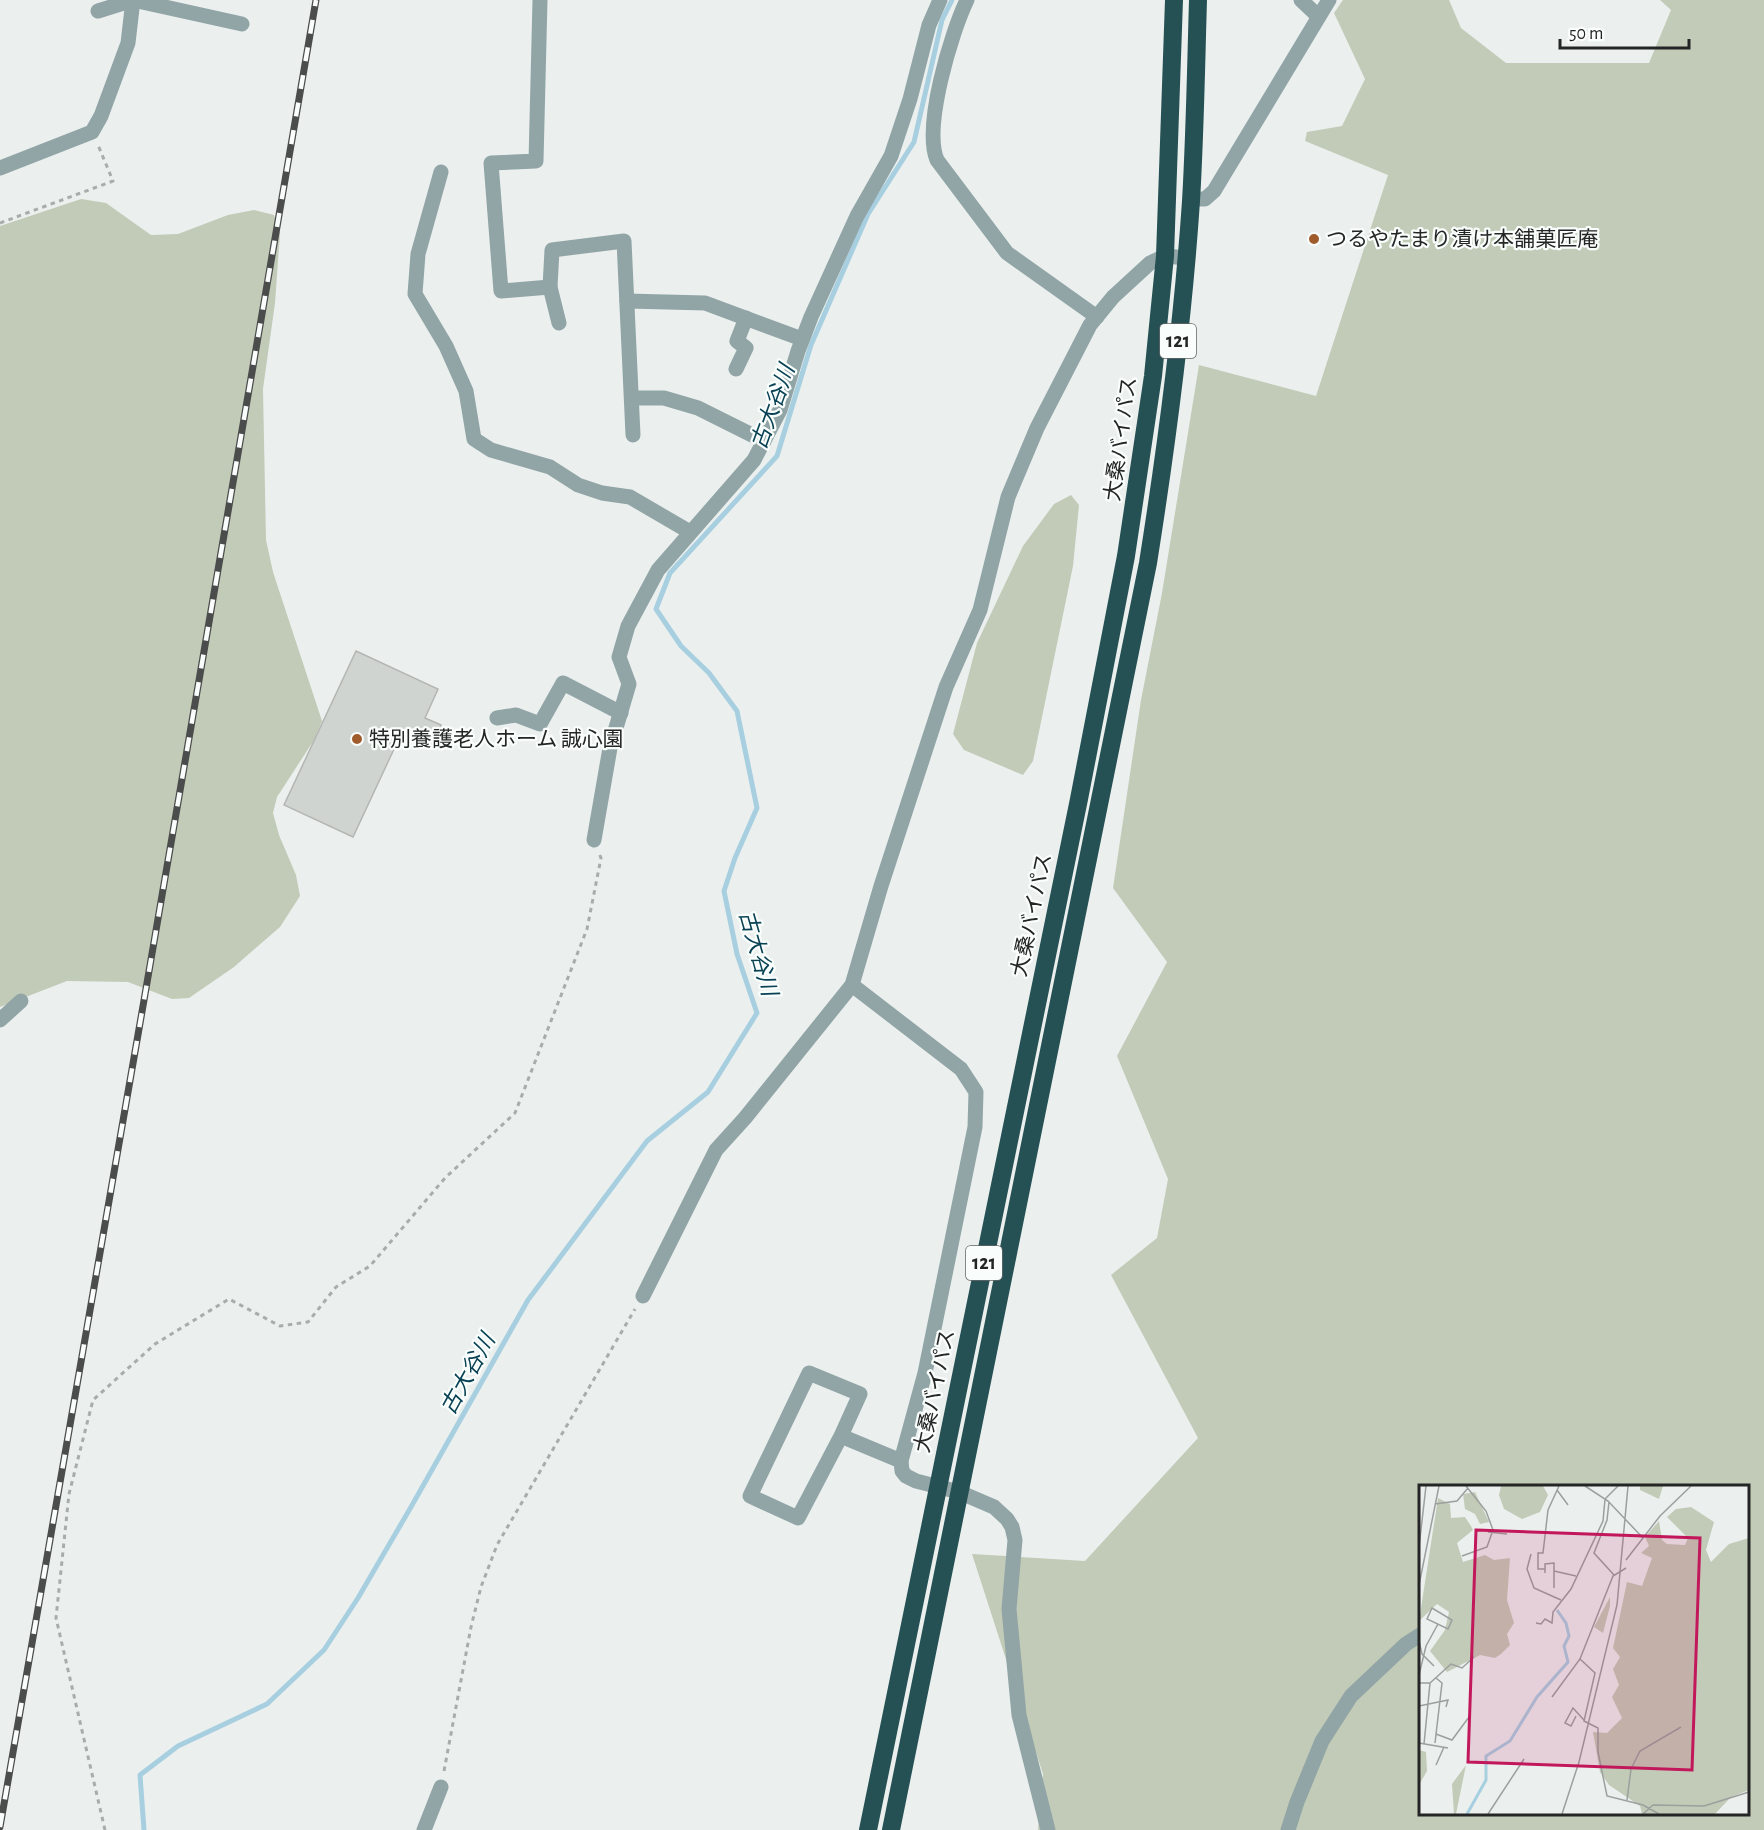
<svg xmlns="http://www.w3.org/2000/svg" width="1764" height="1830" font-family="'Alegreya Sans','Noto Sans JP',sans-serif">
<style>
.green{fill:#c2cbb7;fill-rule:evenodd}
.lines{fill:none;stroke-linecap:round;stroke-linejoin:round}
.stream{stroke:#a7cfe0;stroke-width:5}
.building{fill:#d0d4d1;stroke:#b3b6b3;stroke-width:1.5}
.path{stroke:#a8acab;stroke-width:3;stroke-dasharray:4.5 4.5;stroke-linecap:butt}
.minor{stroke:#92a5a6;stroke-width:15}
.highway{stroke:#265154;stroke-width:18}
.rail-casing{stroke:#4b4d4d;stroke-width:7}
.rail{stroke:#f9fefc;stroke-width:4.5;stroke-dasharray:14;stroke-linecap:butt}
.poi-dot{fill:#9f5b2c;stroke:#f9fefc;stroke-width:2}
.labels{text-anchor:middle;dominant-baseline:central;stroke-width:4.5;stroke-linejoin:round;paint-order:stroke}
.shield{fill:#f9fefc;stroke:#646666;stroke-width:1.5}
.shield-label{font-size:20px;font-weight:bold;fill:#242525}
.poi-label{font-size:21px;fill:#242525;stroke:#f9fefc;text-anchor:start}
.street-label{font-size:21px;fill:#242525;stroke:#f9fefc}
.water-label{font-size:22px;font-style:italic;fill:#094254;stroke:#f9fefc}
.inset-river{fill:none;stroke:#a7cfe0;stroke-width:3}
.inset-road{fill:none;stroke:#9b9f9e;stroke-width:1.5}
.view{fill:#c2185b;fill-opacity:0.15;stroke:#c2185b;stroke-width:3}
.inset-edge{fill:none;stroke:#242525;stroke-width:3}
</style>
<rect width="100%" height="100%" fill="#ebf0ef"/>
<!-- green -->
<g class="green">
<path d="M1343,0H1449L1461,28L1506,63H1649L1671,10L1660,0H1764V1830H1038L1043,1774L972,1554L1085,1561L1198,1438L1111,1275L1157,1238L1168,1179L1117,1056L1167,962L1113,888L1141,700L1162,593L1199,365L1316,396L1388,175L1305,141L1307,132L1342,126L1365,79L1334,13ZM1420,1486H1748V1814H1420Z"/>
<polygon points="81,199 106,203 151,235 178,234 228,215 254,210 274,215 280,233 275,303 263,389 266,540 273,572 322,721 314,740 277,797 273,813 279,835 296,875 300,896 280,927 234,967 189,998 172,999 128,982 67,981 0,1007 0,226"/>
<polygon points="1071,495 1079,505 1073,566 1033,761 1023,775 964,750 953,734 977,643 1023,546 1054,504"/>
</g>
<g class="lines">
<!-- stream -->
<polyline class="stream" points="144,1830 140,1775 178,1746 267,1704 324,1650 358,1598 411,1507 528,1300 647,1141 708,1092 757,1013 737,954 724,891 735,858 757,808 737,711 709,673 681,646 656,609 670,573 777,456 811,345 868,214 914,142 942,20 952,0"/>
</g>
<!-- building -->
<polygon class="building" points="356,651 438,689 425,718 441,725 431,746 402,732 353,837 284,805"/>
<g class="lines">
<!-- path -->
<g class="path">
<polyline points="0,223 113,181 98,145"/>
<polyline points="444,1771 471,1627 481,1587 497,1545 635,1309"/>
<polyline points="105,1830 56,1618 69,1494 93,1400 155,1344 229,1299 280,1326 308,1322 336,1287 370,1266 445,1178 515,1113 587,929 601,858 599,853"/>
</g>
<!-- minor -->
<g class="minor">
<polyline points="540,0 536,161 491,163 501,291 550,287"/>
<path d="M967,0C951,33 923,127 937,160L1007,253L1097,317"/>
<polyline points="1301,0 1318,16"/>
<polyline points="98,11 133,0 242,24"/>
<polyline points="0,168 92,132 101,116 128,43 133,0"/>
<polyline points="441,172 418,254 415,294 446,346 466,391 474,439 491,450 550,467 578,485 602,493 630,497 690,532"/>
<polyline points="1191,199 1205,199 1214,191 1329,0"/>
<polyline points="627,301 705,303 802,339"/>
<polyline points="559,323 550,287 552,250 624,241 633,435"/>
<polyline points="736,369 746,348 737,341 746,318"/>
<polyline points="633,398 664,398 698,408 764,441"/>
<polyline points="497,718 516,715 540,724 563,683 621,713"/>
<polyline points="594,840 610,748 629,684 619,657 628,626 658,570 754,460 780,410 798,351 811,317 857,216 891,156 910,99 929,25 940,0"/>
<polyline points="852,985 961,1069 976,1092 975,1127 925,1373 901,1461 902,1471 906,1476 916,1481 959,1492 994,1507 1007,1519 1012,1527 1015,1540 1009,1609 1019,1715 1048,1830"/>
<polyline points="0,1020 21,1001"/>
<polyline points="643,1296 716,1150 745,1118 852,985 881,886 946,687 980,610 1008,497 1037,428 1090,325 1113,297 1150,263 1165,256 1187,258"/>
<polyline points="841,1436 798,1518 750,1496 809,1373 860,1394 841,1436 901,1461"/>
<polyline points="424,1830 441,1787"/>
<polyline points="1288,1830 1297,1802 1322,1741 1351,1696 1406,1644 1420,1635"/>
</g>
<!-- highway -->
<g class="highway">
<polyline points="868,1830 1079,799 1126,556 1153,376 1165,256 1174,0"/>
<path d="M891,1830L1148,563C1167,443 1183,322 1191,201C1195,134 1196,67 1198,0"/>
</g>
<!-- rail casing -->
<g class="rail-casing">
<polyline id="rail" points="0,1827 143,1006 316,0"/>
</g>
<!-- rail -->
<use href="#rail" class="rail"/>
</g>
<!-- markers -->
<g class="poi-dot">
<circle cx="1314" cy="239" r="6"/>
<circle cx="357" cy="739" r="6"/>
</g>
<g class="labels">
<!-- shield labels -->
<g class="shield">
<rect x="1160" y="324" width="36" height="34" rx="4.5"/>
<rect x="966" y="1246" width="36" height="34" rx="4.5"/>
</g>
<g class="shield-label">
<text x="1178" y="341">121</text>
<text x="984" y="1263">121</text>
</g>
<!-- poi labels -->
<g class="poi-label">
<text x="1326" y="239">つるやたまり漬け本舗菓匠庵</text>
<text x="369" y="739">特別養護老人ホーム 誠心園</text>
</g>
<!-- street labels -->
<g class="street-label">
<text transform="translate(1121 439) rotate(-82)">大桑バイパス</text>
<text transform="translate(1032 915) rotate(-78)">大桑バイパス</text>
<text transform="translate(935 1391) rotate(-78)">大桑バイパス</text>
</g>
<!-- water labels -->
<g class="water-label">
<text transform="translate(773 407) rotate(-70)">古大谷川</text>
<text transform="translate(758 953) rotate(74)">古大谷川</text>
<text transform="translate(468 1374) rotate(-61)">古大谷川</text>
</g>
</g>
<!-- overview -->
<g transform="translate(1419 1485)">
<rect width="330" height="330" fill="#ebf0ef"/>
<path d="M82,1H124L129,10L121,27L103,34L85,24L80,10ZM221,1H244L240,14L221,5ZM56,7L70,37L61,39L56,29L46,24L44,9ZM19,13L31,19L32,33L46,32L52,41L54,45L38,58L44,77L66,70L75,75L91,73L88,115L95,138L88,149L91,160L82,169L76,173L61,170L28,187L11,166L26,145L30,127L18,119L0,136ZM272,22L295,37L287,65L292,77L310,59L330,53V305L312,312L296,329H223L221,321L190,300L181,287L174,247L188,248L203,233L193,212L200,200L194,184L201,172L194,163L208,97L223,101L233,73L222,68L230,61L226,52L240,36L243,55L248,59L266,60L269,53L248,32L257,24ZM191,112V121L184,148L175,142ZM0,265L7,267L8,286L0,300ZM47,280L37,329H35L33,299Z" fill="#c2cbb7"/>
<path class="inset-river" d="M48,329L67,295V271L91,256L118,212L149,177L145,161L150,151L147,138L138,125"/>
<path class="inset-road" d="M166,1L189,16L224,53M138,5L149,20M190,17L188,35L175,68L195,90M16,19L38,16L49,3M69,47L88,49M0,62L7,1M112,69L108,84L115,103L142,115M43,71L68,62L74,45L67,26L47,1M207,75L241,31L272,1M126,84H119V68H124L129,25L140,1M135,86L157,91M126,88V79L135,78V103M0,100L20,1M13,123L33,135L29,144L8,134ZM117,138L122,139L126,134L133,138L134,127L152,104L184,36L186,14L199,1M0,156L3,169L15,181M161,174L176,188L165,236L179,243V267L188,311L224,320L240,329M0,190L7,161L19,139M0,198H11L32,179L43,183L55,172M133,212L161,174L194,91L207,83M0,221L29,215L27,222M157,231L152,241L146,238L154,223L165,235M17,249L33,255L50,232M0,258L29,263M16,258L23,198L17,193M5,259L11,198M17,280L25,262M208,315L212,284L221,266L262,242M69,329L105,274M143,329L160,277L198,120L209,1M224,329L234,320L285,321L330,307"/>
<path class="view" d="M57,45L281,53L273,285L49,277Z"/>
<rect width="330" height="330" class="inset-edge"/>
</g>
<!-- scale -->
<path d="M1560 39v9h129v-9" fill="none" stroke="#242525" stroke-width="3"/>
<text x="1569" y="39" font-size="18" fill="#242525" stroke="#f9fefc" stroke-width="4.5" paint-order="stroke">50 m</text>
</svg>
